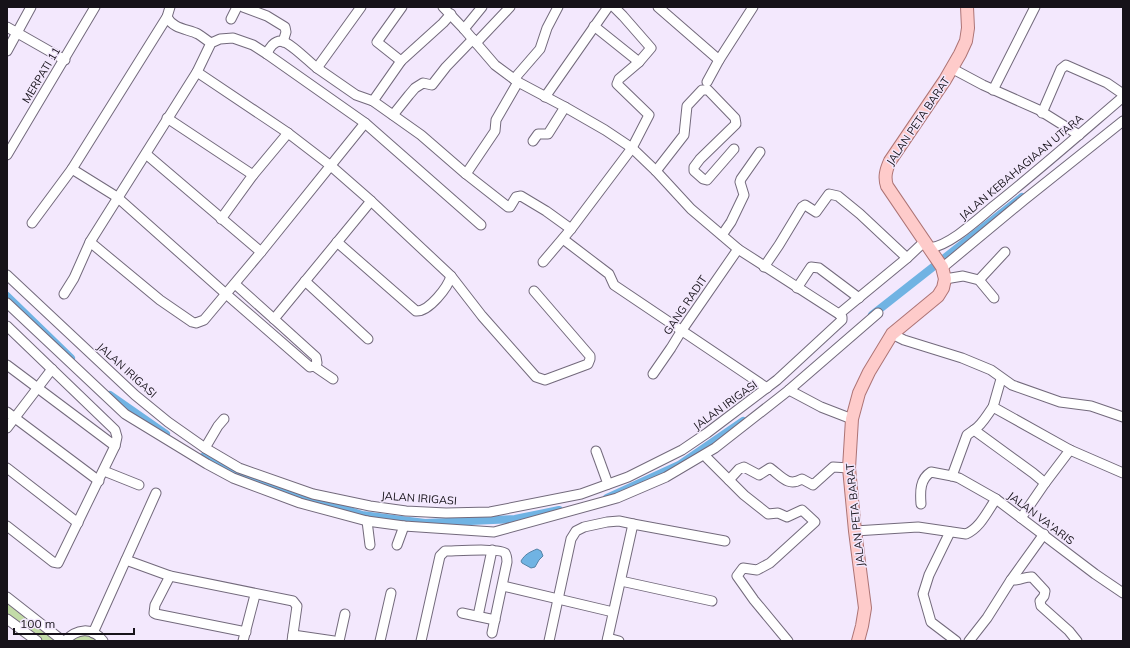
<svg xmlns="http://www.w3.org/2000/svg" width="1130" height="648" font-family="Mulish,sans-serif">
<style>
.green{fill:#c3dca8}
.water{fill:#70b3e3;stroke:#5583a6}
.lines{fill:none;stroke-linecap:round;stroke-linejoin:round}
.canal{stroke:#70b3e3;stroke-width:8}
.minor-casing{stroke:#736a7c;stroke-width:11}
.major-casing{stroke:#ad7475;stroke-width:14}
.minor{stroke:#fff;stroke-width:9}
.major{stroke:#fecbca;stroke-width:12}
.labels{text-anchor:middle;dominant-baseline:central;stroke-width:3;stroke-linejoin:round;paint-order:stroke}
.street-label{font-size:11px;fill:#161219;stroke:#f3e8fd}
</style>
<rect width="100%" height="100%" fill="#f3e8fd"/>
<!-- green -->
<g class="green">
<polygon points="7,597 63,641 37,641 7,618"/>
<polygon points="85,631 103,641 65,641"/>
</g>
<!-- water -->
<path class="water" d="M537,549L541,551L543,556L539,560L535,567L531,568L522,563L521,561C525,554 530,552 537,549Z"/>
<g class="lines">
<!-- canal -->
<g class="canal">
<polyline points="7,296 71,358"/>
<polyline points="872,315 1022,197"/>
<polyline points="110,395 166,434"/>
<polyline points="203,457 261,483 320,501 362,515 425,523 515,519 559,510"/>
<polyline points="607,498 679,465 743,421"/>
</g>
<!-- minor casing -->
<g class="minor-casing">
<g id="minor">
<polyline points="243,7 267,16 285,27 286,32 283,42"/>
<polyline points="658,7 719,60"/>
<path d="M167,17C173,29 188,29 198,34C203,37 206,40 211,43"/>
<polyline points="231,19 237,7"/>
<polyline points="594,26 639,62"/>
<polyline points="7,27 65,60"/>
<polyline points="464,29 482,7"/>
<polyline points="476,43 510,7"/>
<polyline points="7,51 31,7"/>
<path d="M267,54C269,48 274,41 281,41C290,42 309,62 317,68L361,7"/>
<polyline points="401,61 377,42 402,7"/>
<polyline points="317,68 356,95 373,101 421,135 466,174 508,207 510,207 516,197 521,196 546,211 571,229"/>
<polyline points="953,69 983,85 1039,110 1079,135"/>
<polyline points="197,72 288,133 331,166 371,201 451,276 482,316 536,377 545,380 588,364 590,359 590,356 534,291"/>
<polyline points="514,79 540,49 547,28 558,7"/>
<polyline points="707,82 719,60 753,7"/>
<polyline points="993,90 1035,7"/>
<polyline points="545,97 608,7"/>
<polyline points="373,101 401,61 443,23 451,14"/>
<polyline points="1042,113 1061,69 1066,65 1107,83 1123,94"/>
<polyline points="393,115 409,95 415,88 423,83 432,85 446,67 473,39"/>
<polyline points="167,118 253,175"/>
<polyline points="533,141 538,134 548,134 565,107"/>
<polyline points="146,154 261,252"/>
<polyline points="7,155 95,7"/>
<polyline points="72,169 117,197 226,294 310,367 314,366 333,379"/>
<polyline points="656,171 684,135 687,106 702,90 708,90 735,118 736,124 700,159 694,167 694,171 703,179 707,180 734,149"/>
<polyline points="466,174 495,131 496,120 518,82"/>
<polyline points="221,219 253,175 288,133"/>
<polyline points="32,223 72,169 167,17 170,7"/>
<polyline points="722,235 731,222 744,195 740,182 741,179 760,152"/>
<polyline points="563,239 609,274 614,285 767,388"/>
<polyline points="90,242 160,300 192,322 196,323 204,320 261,252 365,123"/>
<path d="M337,242L416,311C429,312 448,287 451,276"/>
<path d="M930,248C951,245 979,218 995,205C1039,170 1081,133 1123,97"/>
<polyline points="543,262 571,229 632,148 649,115 617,84 619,79 639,62 651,48 623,16 614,7"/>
<polyline points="764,267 779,245 802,207 805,205 816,212 829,194 838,196 860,214 907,258"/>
<polyline points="942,268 1024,200 1123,121"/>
<polyline points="7,275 135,395 168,422 205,448 239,468 313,494 370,506 406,511 446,513 490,512 581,494 628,477 682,450 707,433 777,380 842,320 842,317 839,314 738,249 691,209 656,171 632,148 605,130 565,107 518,82 495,65 464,29 443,7"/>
<polyline points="945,279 963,276 979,280 994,298"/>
<polyline points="979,280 1005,252"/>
<polyline points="305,281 368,339"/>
<polyline points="235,284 274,319 316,357 317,363 314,366"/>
<polyline points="797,288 811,267 819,268 859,298"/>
<polyline points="64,294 74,278 90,242 197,72 211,43 220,39 233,38 253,45 267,54 365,123 481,225"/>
<polyline points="7,303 125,414 207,464 233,478 300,503 367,521 404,526 494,532 617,498 666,477 715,448 789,390 878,313"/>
<polyline points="839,314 907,258 925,241"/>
<polyline points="274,319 371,201"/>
<polyline points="7,326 115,430 117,437 115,446 58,563 53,562 7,526"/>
<polyline points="892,334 904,340 962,358 991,370 1012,385 1060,402 1091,406 1123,417"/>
<polyline points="7,365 115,446"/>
<polyline points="653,374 671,348 682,330 738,249"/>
<polyline points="1001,379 993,407 1070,450 1123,473"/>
<polyline points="789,390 821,407 852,419"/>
<polyline points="7,412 99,481"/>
<polyline points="7,428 52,369"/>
<path d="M974,430C982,425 987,415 993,407"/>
<polyline points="205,448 218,426 224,419"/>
<polyline points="596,451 608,484"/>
<polyline points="706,454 707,458 744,495 768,514 778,513 787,517 802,510 815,522 770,563 757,570 743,568 737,576 754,600 788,641"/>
<polyline points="7,468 78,523"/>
<polyline points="104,471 139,485"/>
<polyline points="952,476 967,435 974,430 1033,473 1045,483"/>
<path d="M729,480L739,469L744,467L759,475L770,468C782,477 788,487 802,479L813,485L833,467L849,468"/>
<path d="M921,504C920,491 920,479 931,472L952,476L959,478L996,499L1095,574L1123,593"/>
<polyline points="1021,518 1045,483 1070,450"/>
<polyline points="367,521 370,545"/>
<path d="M855,531L918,527L966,534C980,528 987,512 996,499"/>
<polyline points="950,532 929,575 923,594 931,622 956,641"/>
<polyline points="397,545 404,526"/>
<polyline points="126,560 170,576 293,601 297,606 292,641"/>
<polyline points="170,576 155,605 154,613 156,614 246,632"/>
<path d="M1011,580C1021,581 1025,576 1032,577L1045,591L1044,596L1040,601L1041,606L1069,631L1077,641"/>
<polyline points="621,581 712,601"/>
<polyline points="503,586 613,612"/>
<polyline points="7,597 63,641"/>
<polyline points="462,613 495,620"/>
<polyline points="478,616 492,550"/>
<polyline points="7,619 37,641"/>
<polyline points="93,633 156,493"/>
<polyline points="293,635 334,641"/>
<polyline points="608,638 619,641"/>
<path d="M65,641C76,629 92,626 103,641"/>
<polyline points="243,641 255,595"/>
<polyline points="339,641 345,614"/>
<polyline points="380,641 391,593"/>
<path d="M421,641L440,556L445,551C455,551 500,548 505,553C507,556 507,559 507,562L492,633"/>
<polyline points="549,641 571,539 576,531 584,527 607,522 619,521 633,524"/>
<polyline points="607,641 633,524 725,541"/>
<polyline points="969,641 987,618 1011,580 1044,534"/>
</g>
</g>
<!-- major casing -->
<g class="major-casing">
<path id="major" d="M858,641L862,626L865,608L855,531L849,468L852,419L859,393L869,372L892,334L938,296L943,288L945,279L942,267L887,186C884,177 886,170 890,161L945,80L960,54L966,41L968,28L967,7"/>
</g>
<!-- minor -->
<use href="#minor" class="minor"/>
<!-- major -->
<use href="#major" class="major"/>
</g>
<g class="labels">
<!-- street labels -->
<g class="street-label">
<text transform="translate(41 75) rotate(-59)">MERPATI 11</text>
<text transform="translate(918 121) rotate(-56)">JALAN PETA BARAT</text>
<text transform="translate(1021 167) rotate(-40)">JALAN KEBAHAGIAAN UTARA</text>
<text transform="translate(685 305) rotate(-56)">GANG RADIT</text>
<text transform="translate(127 370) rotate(42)">JALAN IRIGASI</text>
<text transform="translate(725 405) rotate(-36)">JALAN IRIGASI</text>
<text transform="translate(419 498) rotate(4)">JALAN IRIGASI</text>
<text transform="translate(855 515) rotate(-96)">JALAN PETA BARAT</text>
<text transform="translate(1041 518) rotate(37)">JALAN VA'ARIS</text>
</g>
</g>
<!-- border -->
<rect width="1130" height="648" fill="none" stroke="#161219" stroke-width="16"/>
<!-- scale -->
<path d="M14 628v6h120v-6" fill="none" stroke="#161219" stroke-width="2"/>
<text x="20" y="628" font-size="12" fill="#161219" stroke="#f3e8fd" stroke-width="3" paint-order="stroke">100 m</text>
</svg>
